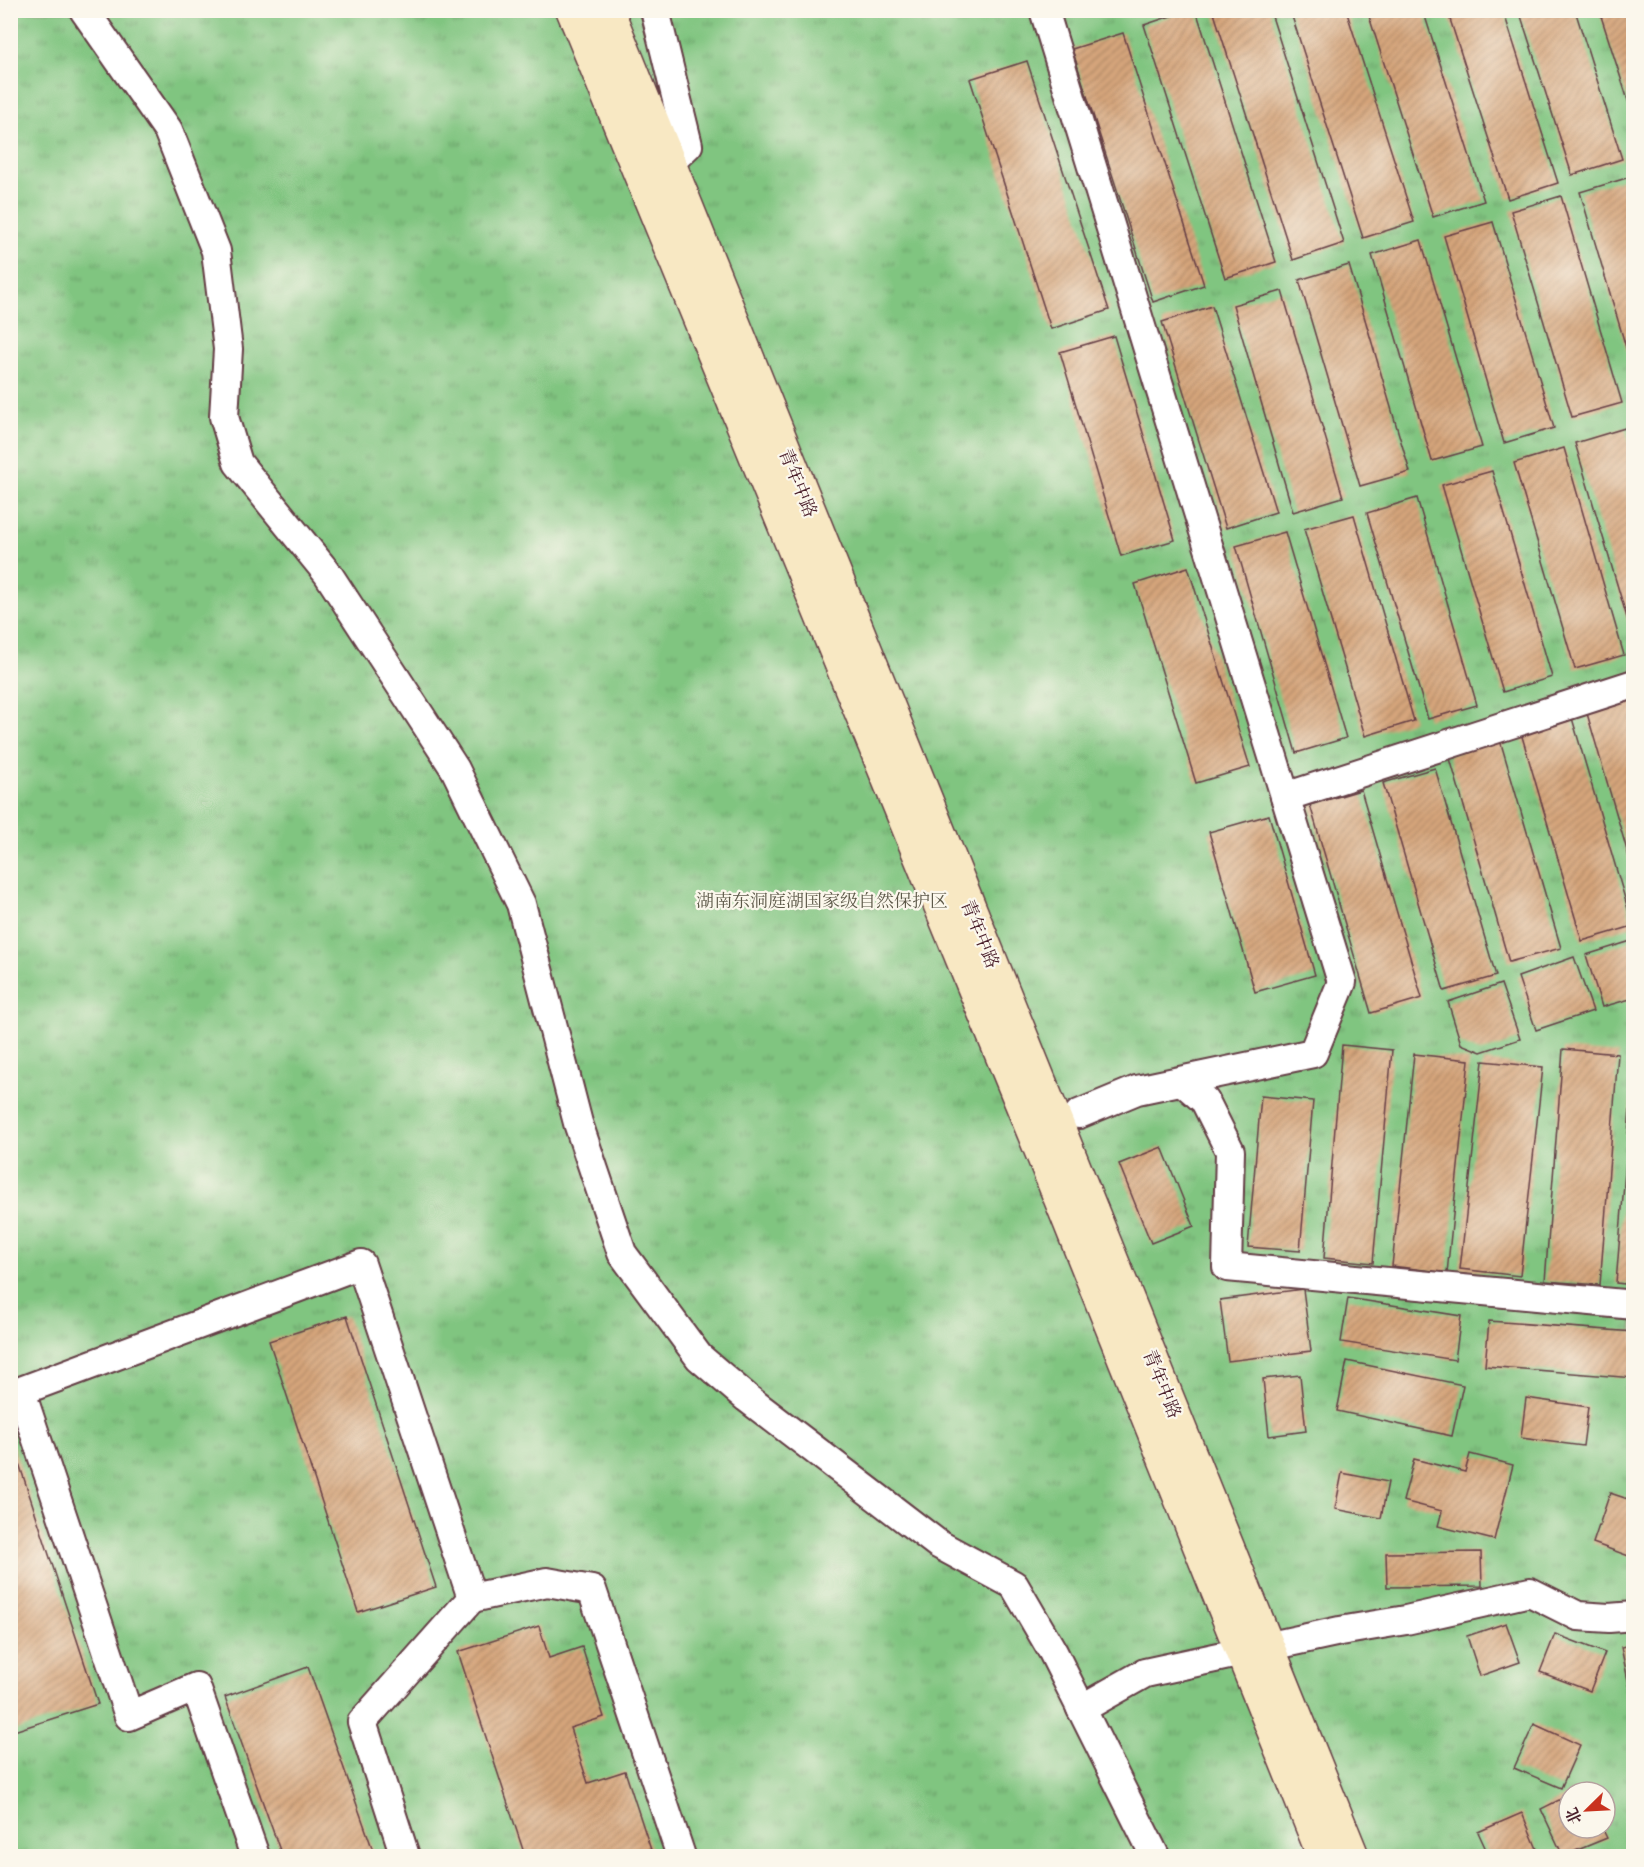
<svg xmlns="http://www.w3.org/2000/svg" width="1644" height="1867" font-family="'IM FELL Great Primer','Noto Serif SC',serif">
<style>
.grass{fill:url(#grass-tufts);stroke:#657256;stroke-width:1.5;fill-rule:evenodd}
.building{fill:url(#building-hatch)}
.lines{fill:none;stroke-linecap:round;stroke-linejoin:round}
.minor-casing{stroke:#643d44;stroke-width:32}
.secondary-casing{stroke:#643d44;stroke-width:36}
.minor{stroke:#fff;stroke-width:28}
.secondary{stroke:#f8e8c3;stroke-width:33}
.labels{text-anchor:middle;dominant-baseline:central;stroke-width:4.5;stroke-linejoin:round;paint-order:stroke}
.street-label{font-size:18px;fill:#4a1f2b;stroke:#fbf7ec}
.park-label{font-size:18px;fill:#5d5949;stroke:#fbf7ec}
</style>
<defs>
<pattern id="grass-tufts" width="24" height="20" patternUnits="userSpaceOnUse" patternTransform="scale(1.5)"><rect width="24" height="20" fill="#80c580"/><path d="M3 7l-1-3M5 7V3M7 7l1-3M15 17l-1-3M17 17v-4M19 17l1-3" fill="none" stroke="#6b9f69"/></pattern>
<pattern id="building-hatch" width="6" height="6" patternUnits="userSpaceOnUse" patternTransform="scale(1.5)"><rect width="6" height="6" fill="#d5a57b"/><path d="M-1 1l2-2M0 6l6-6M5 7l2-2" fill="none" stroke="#af8665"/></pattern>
</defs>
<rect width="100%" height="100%" fill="#fbf7ec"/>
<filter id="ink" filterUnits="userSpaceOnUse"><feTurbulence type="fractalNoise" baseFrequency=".0167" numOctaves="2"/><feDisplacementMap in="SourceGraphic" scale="12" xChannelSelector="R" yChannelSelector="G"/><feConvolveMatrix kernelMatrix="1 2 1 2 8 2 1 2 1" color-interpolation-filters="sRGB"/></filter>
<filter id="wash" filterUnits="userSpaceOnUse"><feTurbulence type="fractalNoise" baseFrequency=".008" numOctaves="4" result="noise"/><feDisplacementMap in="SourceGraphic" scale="24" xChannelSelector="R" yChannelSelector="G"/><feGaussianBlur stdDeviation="1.35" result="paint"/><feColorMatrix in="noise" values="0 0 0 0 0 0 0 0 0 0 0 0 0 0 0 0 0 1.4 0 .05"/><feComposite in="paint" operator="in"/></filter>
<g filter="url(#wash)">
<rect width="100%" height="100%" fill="#f5e8d1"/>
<!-- grass -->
<path class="grass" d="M11,11H1633V1856H11ZM1569,1792H1605V1828H1569Z"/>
<g id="blocks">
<!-- building -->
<g class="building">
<polygon points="1189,10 1196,10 1276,262 1225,278 1144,25"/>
<polygon points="1213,10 1270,10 1344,243 1293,260"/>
<polygon points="1290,10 1346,10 1414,222 1363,238"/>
<polygon points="1367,10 1423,10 1484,201 1433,217"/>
<polygon points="1447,10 1503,10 1558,183 1508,199"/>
<polygon points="1519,10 1575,10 1622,159 1572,175"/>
<polygon points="1599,10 1634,10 1634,116 1633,116"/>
<polygon points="1123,33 1204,285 1153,302 1072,49"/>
<polygon points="1027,61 1109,310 1051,329 970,79"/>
<polygon points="1630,177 1634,190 1633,371 1580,192"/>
<polygon points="1561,196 1622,403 1572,417 1511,211"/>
<polygon points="1493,222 1554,428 1504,443 1444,236"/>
<polygon points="1421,240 1482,447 1432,461 1372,255"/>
<polygon points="1349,265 1410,472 1360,486 1299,280"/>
<polygon points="1282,291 1343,497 1293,512 1233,305"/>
<polygon points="1212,306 1276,512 1226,528 1162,322"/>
<polygon points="1114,336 1175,540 1121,556 1060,352"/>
<polygon points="1625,428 1634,457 1633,638 1575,443"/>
<polygon points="1564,448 1624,655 1575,669 1514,463"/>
<polygon points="1492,471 1552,677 1503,692 1442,485"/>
<polygon points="1417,498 1477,705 1428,719 1367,513"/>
<polygon points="1354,515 1414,721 1365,736 1304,529"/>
<polygon points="1285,532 1346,738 1296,753 1236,546"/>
<polygon points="1188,567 1250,767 1196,783 1135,584"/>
<polygon points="1634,696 1634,871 1633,871 1586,710"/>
<polygon points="1572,718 1633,926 1582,941 1521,733"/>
<polygon points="1500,740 1561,948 1509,962 1449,755"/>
<polygon points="1435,768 1496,976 1444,991 1383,783"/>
<polygon points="1361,790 1422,998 1371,1013 1310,805"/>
<polygon points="1269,815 1315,975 1255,992 1209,832"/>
<polygon points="1631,941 1634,951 1634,998 1602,1007 1586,955"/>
<polygon points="1574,957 1593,1011 1536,1030 1518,977"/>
<polygon points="1501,984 1520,1039 1481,1052 1461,1044 1448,1002"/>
<polygon points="1342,1045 1392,1050 1373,1263 1324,1258"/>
<polygon points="1563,1049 1618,1054 1600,1285 1545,1281"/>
<polygon points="1414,1054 1469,1060 1447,1273 1392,1266"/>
<polygon points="1483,1061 1543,1067 1520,1276 1460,1269"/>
<polygon points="1632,1085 1634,1085 1634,1285 1616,1283"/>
<polygon points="1261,1096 1313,1101 1300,1251 1248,1247"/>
<polygon points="1162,1147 1194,1226 1151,1243 1119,1164"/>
<polygon points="1303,1289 1311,1351 1228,1361 1220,1300"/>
<polygon points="1348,1298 1461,1316 1455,1360 1341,1342"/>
<polygon points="347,1316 436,1587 358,1612 269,1341"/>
<polygon points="1489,1321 1634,1332 1634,1378 1485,1366"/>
<polygon points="1347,1361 1463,1385 1452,1436 1337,1411"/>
<polygon points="1300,1375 1306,1431 1269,1436 1263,1379"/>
<polygon points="1526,1398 1588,1407 1583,1446 1521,1438"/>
<polygon points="13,1445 98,1704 11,1732 10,1446"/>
<polygon points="1470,1454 1513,1465 1494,1540 1438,1526 1442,1511 1403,1501 1414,1459 1465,1472"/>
<polygon points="1342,1473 1388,1482 1381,1518 1335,1509"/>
<polygon points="1610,1493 1634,1501 1634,1558 1593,1543"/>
<polygon points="1481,1552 1482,1586 1387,1587 1386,1553"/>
<polygon points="1506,1623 1520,1662 1480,1676 1467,1636"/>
<polygon points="539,1626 549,1658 582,1647 604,1717 570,1728 588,1783 625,1771 653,1856 525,1856 458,1652"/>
<polygon points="1555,1634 1605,1653 1590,1691 1540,1672"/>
<polygon points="1634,1644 1634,1684 1629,1685 1621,1647"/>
<polygon points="308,1667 375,1856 282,1856 225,1697"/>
<polygon points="1534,1724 1580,1745 1561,1788 1514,1768"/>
<polygon points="1569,1795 1569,1828 1602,1828 1607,1838 1563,1856 1541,1809"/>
<polygon points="1522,1813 1540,1856 1489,1856 1478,1832"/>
</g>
</g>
</g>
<g filter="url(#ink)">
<use href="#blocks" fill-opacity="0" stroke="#643d44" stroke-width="1.5"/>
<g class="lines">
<!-- minor casing -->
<g class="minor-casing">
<g id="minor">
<polyline points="84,10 168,130 216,251 228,349 224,417 238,463 328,574 455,769 521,904 578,1123 622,1253 699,1357 747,1398 938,1544 1014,1585 1053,1652 1155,1856"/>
<polyline points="655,10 688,145 669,163"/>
<polyline points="1044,10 1342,982 1313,1053 1137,1090 1079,1114"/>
<polyline points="1285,797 1634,684"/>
<polyline points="1182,1081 1205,1101 1230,1151 1227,1267 1634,1305"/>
<polyline points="21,1392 129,1716 196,1687 255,1856"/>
<polyline points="10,1395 361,1264 472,1598 547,1582 592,1590 681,1856"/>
<polyline points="1081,1709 1145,1673 1340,1631 1406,1620 1530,1592 1578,1616 1609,1618 1634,1616"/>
<polyline points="405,1856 362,1722 472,1598"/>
</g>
</g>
<!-- secondary casing -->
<g class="secondary-casing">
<g id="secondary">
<polyline points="573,10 1045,1160 1324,1856"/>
<polyline points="607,10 1352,1856"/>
</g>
</g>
<!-- minor -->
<use href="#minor" class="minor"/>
<!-- secondary -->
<use href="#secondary" class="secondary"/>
</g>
</g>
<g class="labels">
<!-- street labels -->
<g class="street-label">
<text transform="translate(798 483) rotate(68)">青年中路</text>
<text transform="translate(980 934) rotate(68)">青年中路</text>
<text transform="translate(1162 1384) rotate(68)">青年中路</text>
</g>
<!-- park labels -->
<g class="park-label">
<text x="822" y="901">湖南东洞庭湖国家级自然保护区</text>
</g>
</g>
<!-- margin -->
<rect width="1644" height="1867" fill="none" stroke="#fbf7ec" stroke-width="36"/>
<!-- north arrow -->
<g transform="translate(1587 1810) rotate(246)"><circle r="28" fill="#fbf7ec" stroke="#b4a19f" stroke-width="1.5"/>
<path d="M0-4.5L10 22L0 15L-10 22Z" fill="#c8321e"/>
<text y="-9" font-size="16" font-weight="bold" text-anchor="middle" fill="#4a1f2b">北</text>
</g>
</svg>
